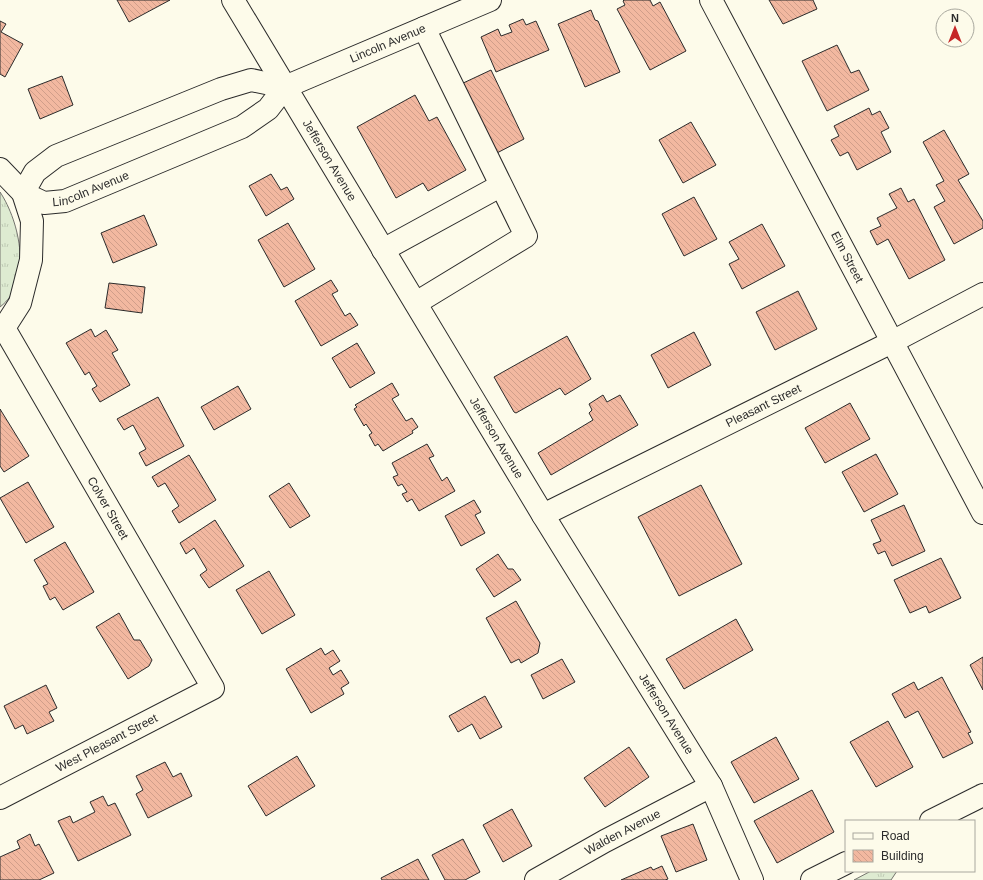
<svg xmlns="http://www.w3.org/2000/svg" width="983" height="880" font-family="Helvetica,sans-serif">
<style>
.grass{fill:url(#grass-tufts);stroke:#74746e}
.building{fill:url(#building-back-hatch);stroke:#2b2b2b}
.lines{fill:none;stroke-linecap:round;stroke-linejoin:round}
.minor-casing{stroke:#2b2b2b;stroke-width:24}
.major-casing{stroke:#2b2b2b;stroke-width:24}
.minor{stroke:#fdfbea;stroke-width:22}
.major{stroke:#fdfbea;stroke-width:22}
.labels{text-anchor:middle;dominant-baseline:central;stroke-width:3;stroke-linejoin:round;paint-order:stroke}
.street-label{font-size:12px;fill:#2b2b2b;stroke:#fdfbea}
</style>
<defs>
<pattern id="grass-tufts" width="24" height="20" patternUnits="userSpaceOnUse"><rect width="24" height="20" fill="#deebd1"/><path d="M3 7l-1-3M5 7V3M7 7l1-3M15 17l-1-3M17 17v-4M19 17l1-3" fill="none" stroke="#bfcab4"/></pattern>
<pattern id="building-back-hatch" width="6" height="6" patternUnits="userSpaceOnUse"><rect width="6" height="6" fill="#f2b8a0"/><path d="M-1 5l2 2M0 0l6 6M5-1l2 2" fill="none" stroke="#d09e8a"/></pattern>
</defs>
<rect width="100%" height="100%" fill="#fdfbea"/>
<!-- grass -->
<g class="grass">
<path d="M0,192C20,222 33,282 0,307Z"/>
<polygon points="871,871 897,871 891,880 854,880"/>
</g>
<!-- building -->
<g class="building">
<polygon points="117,0 170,0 129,22"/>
<polygon points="650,0 653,6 660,2 686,51 650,70 617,9 625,5 623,1 624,0"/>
<polygon points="769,0 813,0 817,9 783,24"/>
<polygon points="591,10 595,20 598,21 620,72 585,87 558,24"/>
<polygon points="523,19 526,25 536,21 549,50 496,72 481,37 498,29 501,36 512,32 509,25"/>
<polygon points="0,21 6,24 1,32 23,44 5,77 0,74"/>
<polygon points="837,45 851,73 859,70 869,90 827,111 802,61"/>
<polygon points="491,70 524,139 493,155 459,85"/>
<polygon points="62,76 73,105 40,119 28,89"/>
<polygon points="415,95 429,121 437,117 466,170 428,191 423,183 396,198 357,127"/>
<polygon points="869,108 872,115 880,111 889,128 881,132 891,152 857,170 848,152 840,156 831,140 839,136 834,126"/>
<polygon points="691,122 716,165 683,183 659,140"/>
<polygon points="944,130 969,174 958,180 983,221 983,228 954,244 934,207 945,201 936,185 944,181 923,142"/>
<polygon points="271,174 281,190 287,187 294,199 266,216 249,186"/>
<polygon points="901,188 908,202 914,199 945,260 909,279 888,239 877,245 870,231 881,226 877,218 897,208 889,194"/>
<polygon points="694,197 717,239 684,256 662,214"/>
<polygon points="144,215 157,245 113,263 101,233"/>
<polygon points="288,223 315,269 284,287 258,240"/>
<polygon points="762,224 785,266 742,289 729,264 739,259 729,242"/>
<polygon points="331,280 338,291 332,294 345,316 350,313 358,325 321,346 295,301"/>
<polygon points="109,283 145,287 142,313 105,308"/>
<polygon points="798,291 817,329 775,350 756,312"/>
<polygon points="91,329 95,337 106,330 118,350 112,353 130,385 100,402 92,389 97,386 89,372 85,375 66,343"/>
<polygon points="694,332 711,365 668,388 651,355"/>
<polygon points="567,336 591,379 565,395 560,388 516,413 514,412 494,377"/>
<polygon points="357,343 375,373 350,388 332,358"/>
<polygon points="392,383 399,395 392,399 406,421 412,418 418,427 412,431 413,433 383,451 378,444 375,446 369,435 372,433 366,424 364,426 354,409 357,407 355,405"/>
<polygon points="238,386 251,409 214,430 201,407"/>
<polygon points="603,395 607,402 620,395 638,425 551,475 538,453 593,420 589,413 592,410 589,404"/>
<polygon points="158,397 184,446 146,466 139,453 146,449 133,425 124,430 117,419"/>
<polygon points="850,403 870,439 825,463 805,428"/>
<polygon points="0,409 29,456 4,472 0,466"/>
<polygon points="427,444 434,456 429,458 442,481 447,477 455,491 419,511 412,499 407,502 402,494 407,492 402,484 398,486 393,477 398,475 392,463"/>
<polygon points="876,454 898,494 864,512 842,472"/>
<polygon points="189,455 216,500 179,523 172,511 179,506 165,483 158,487 152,477"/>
<polygon points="28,482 54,527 26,543 0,498"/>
<polygon points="289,483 310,516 290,528 269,496"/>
<polygon points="701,485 742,564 679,596 638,517"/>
<polygon points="474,500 481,512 475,515 485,533 461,546 445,516"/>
<polygon points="904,505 925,551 892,566 885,551 878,554 873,544 881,541 871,520"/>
<polygon points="215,520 244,566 209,588 200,575 207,570 194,548 186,554 180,543"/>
<polygon points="65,542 94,592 63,610 55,597 50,600 43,586 48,584 34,560"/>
<polygon points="498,554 508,569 513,569 521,580 494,597 476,569"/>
<polygon points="941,558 961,598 929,613 926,606 910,613 894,580"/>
<polygon points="269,571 295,615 262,634 236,590"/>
<polygon points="516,601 540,643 538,653 521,663 519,659 511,663 486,618"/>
<polygon points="119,613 134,640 140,640 152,660 149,666 128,679 96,627"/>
<polygon points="736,619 753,650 684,689 666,659"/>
<polygon points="321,648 325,655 333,650 340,661 329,668 333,675 341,670 349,683 341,688 344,694 311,713 286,669"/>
<polygon points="983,657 983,690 970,665"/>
<polygon points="562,659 575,682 543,699 531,675"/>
<polygon points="942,677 971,732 968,733 973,743 943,758 918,711 905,718 892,694 914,682 918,690"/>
<polygon points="46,685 57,708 49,712 54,721 27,734 23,725 15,729 4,706"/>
<polygon points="485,696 502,727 480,739 472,724 458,732 449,716"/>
<polygon points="888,721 913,767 876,787 850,742"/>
<polygon points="776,737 799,779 754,803 731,762"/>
<polygon points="629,747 649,777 605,807 584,778"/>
<polygon points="297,756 315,786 266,816 248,786"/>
<polygon points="165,762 173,777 181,773 192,796 148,818 136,794 143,790 136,776"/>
<polygon points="812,790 834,832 777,863 754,821"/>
<polygon points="103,796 108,806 115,803 131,835 78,861 58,821 70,816 73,823 95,812 90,802"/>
<polygon points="512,809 532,846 503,862 483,825"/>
<polygon points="693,824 707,860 676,872 661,836"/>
<polygon points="30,834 35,846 39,844 54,873 39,880 0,880 0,857 20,848 17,841"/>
<polygon points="463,839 480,872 465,880 445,880 432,855"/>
<polygon points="418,859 429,880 382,880 381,878"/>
<polygon points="662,866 668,879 665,880 621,880 651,867 653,870"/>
</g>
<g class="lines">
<!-- minor casing -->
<g class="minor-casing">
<g id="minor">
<path id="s1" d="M711,0L983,513"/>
<path id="s2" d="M285,87L251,80L221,89L56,156L35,172L23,193L44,203L65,201L242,127L268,109L285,87L490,0"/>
<polyline points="0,169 23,193 32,221 31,260 20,303 4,328 0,329"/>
<polyline points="383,250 500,186"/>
<polyline points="416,303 526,236 424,28"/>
<path id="s3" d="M543,515L892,342L983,294"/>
<path id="s4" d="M0,798L213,688L4,328"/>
<polyline points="931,821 983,795"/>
<path id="s5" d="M536,880L605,841L711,786"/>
<polyline points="812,880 846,863"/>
</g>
</g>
<!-- major casing -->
<g class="major-casing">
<g id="major">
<path id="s6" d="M233,0L543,515L711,786L752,880"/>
</g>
</g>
<!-- minor -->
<use href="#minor" class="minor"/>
<!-- major -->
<use href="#major" class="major"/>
</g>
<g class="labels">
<!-- street labels -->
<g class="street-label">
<text stroke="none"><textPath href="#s2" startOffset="702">Lincoln Avenue</textPath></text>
<text stroke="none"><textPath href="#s6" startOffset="187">Jefferson Avenue</textPath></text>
<text stroke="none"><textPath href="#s2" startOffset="367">Lincoln Avenue</textPath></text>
<text stroke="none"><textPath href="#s1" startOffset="291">Elm Street</textPath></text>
<text stroke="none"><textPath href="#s3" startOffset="246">Pleasant Street</textPath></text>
<text stroke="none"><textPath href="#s6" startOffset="511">Jefferson Avenue</textPath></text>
<text transform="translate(108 508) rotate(60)">Colver Street</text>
<text stroke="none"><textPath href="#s6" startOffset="835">Jefferson Avenue</textPath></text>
<text stroke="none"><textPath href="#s4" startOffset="120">West Pleasant Street</textPath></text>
<text stroke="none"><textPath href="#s5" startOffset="99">Walden Avenue</textPath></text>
</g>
</g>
<!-- legend -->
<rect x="845" y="820" width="130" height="52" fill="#fdfbea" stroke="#a9a89e"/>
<rect x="853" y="833" width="20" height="6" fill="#fdfbea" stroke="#a9a89e"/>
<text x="881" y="840" font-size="12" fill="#2b2b2b">Road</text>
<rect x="853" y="850" width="20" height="12" fill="url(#building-back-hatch)" stroke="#a9a89e"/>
<text x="881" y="860" font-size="12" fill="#2b2b2b">Building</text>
<!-- north arrow -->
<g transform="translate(955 28)"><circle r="19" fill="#fdfbea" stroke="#a9a89e"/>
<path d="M0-3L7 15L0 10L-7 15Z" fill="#c62828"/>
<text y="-6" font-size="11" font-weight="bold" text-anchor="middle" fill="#2b2b2b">N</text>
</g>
</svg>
